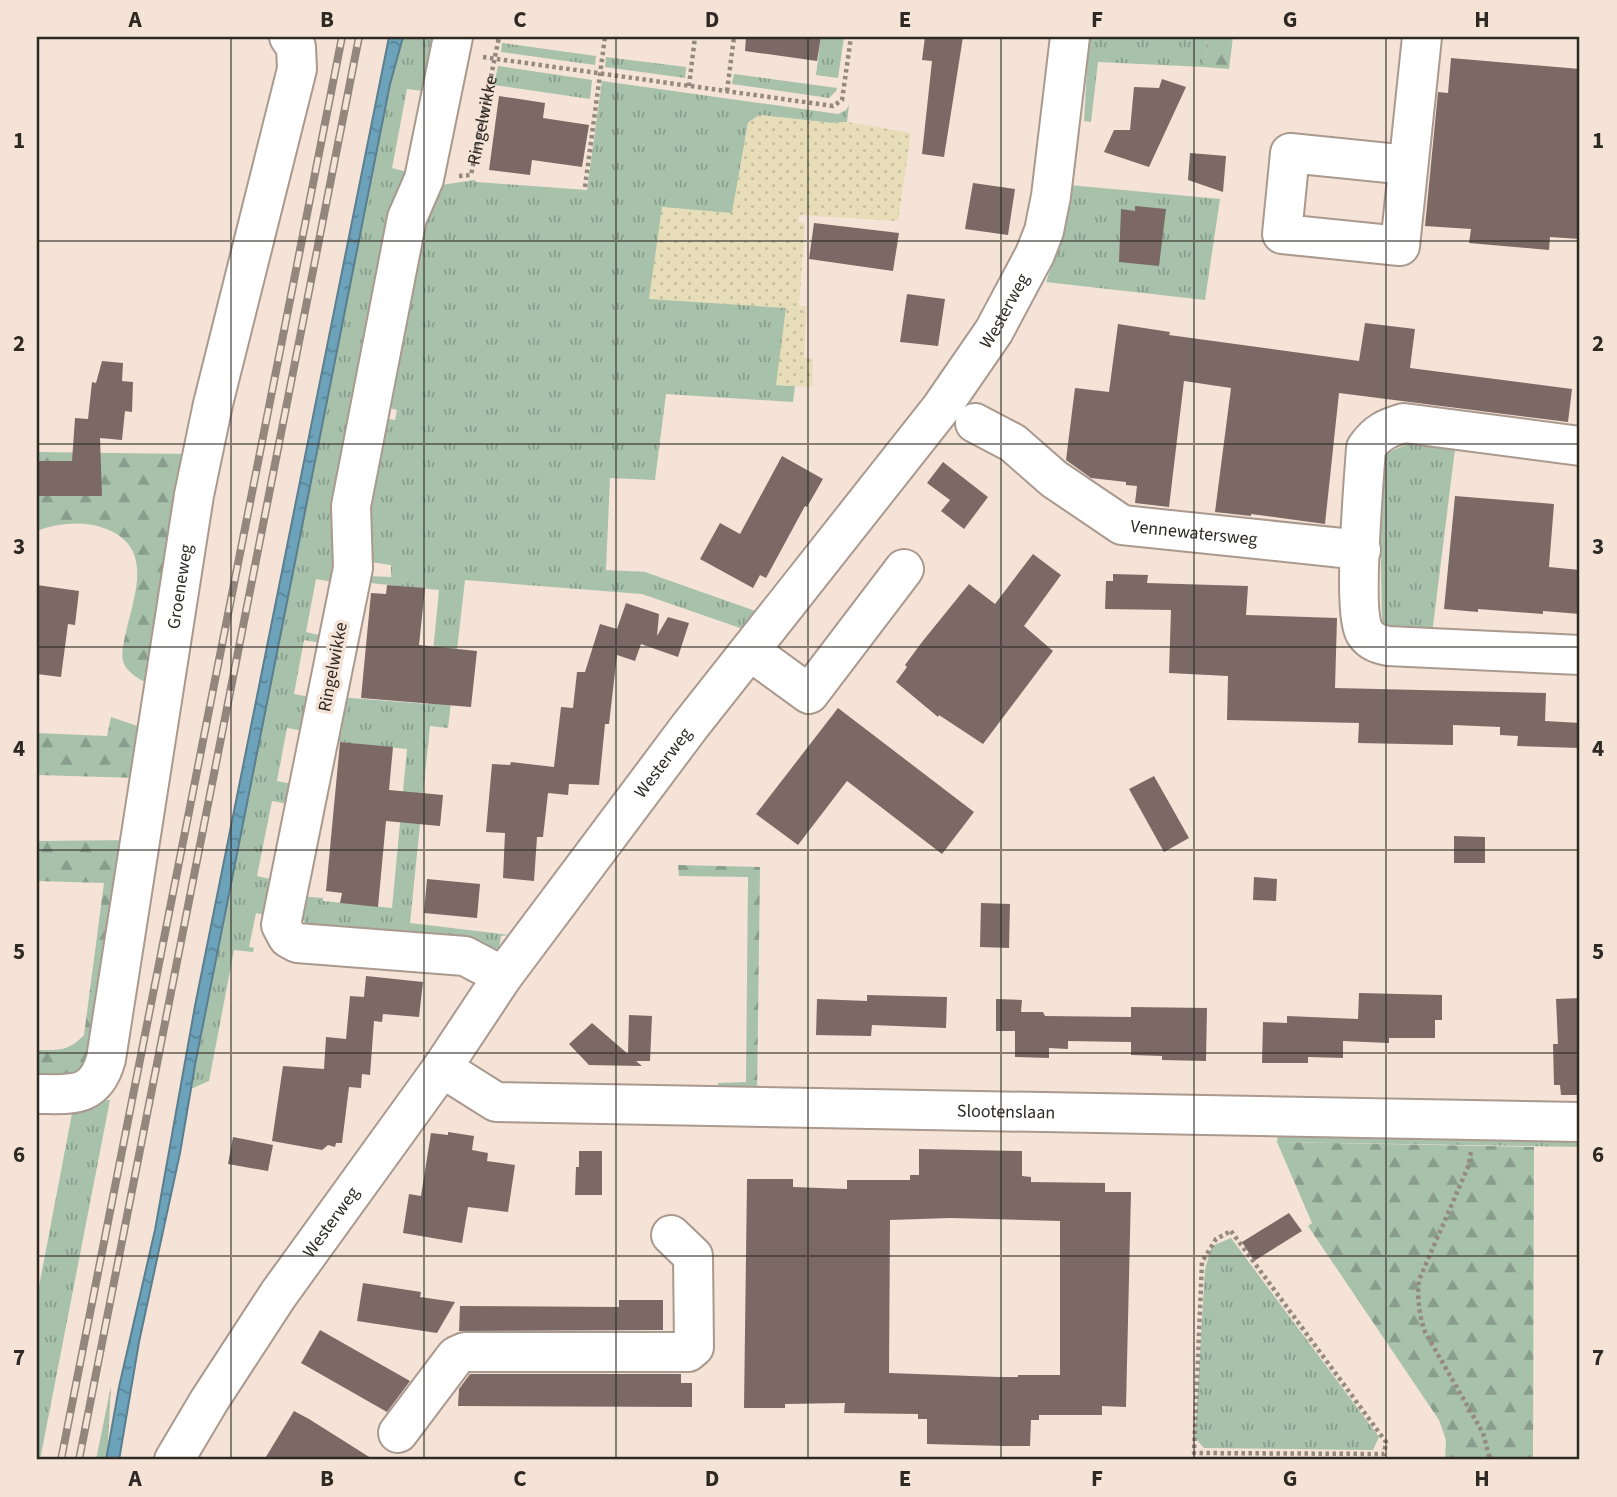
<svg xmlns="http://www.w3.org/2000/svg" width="1617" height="1497" font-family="'Source Sans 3',sans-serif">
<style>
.grass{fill:url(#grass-tufts)}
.forest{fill:url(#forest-firs)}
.sand{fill:url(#sand-dots)}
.water{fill:url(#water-ripples);stroke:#5a7e8e;stroke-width:2}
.building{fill:#7c6966;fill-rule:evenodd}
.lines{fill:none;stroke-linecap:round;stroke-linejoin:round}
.minor-casing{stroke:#a9998e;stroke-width:42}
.path{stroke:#958980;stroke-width:4.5;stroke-dasharray:3.5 3.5;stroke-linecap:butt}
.minor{stroke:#fff;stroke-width:38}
.rail-casing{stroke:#92867d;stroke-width:8}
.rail{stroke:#f4e3d6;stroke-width:5;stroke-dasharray:16;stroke-linecap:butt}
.grid{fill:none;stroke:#2f2924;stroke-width:2;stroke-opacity:0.55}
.labels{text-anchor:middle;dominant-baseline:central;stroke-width:7;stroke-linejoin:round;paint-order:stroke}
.street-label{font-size:18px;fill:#2f2924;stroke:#f4e3d6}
.neatline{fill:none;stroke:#2f2924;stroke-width:2.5}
.grid-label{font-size:23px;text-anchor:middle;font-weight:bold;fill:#2f2924}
</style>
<defs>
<pattern id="grass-tufts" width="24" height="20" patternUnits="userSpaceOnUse" patternTransform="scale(1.75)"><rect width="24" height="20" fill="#a7c1ab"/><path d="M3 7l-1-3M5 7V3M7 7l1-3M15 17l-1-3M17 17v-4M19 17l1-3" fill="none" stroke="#889d8b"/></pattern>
<pattern id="forest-firs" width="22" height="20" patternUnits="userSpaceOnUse" patternTransform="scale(1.75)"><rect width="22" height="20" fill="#a7c1ab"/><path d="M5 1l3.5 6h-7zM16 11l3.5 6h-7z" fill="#889d8b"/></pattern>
<pattern id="sand-dots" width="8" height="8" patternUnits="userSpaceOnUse" patternTransform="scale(1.75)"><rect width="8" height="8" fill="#e7ddb8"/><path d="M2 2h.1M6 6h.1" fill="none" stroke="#c6be9e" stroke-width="1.8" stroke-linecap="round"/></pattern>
<pattern id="water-ripples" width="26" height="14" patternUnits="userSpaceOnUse" patternTransform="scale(1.75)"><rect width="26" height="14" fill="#6ca3bb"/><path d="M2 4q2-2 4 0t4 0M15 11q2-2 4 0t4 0" fill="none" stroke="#598598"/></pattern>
</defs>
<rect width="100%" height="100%" fill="#f4e3d6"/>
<!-- grass -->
<g class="grass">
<polygon points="403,37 442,37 432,92 407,89 392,168 415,174 338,583 316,579 306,632 327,637 326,644 304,640 294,694 315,698 309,732 287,728 277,781 298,785 294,805 272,801 257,876 279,881 272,917 256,913 249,947 254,948 253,952 234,950 209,1081 191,1089 390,84"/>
<polygon points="821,37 844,37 838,78 816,75"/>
<polygon points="1089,37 1207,37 1205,67 1098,62 1091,122 1084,121"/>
<polygon points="502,43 596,56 595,65 501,52"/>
<polygon points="606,57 686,67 685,78 605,67"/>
<polygon points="498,66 592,80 590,99 494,85"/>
<polygon points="734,74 837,88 836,91 829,98 732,84"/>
<path d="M602,81L838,114L846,110L849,105L847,122L831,123L759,115L748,123L732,214L661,207L786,308L777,385L795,386L793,402L666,394L655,480L610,478L606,570L645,572L764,614L743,629L642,594L465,580L448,728L430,726L410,923L510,935L501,936L499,948L494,949L319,932C301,923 299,916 299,896L323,898V901L392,908L407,749L329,741L338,697L428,704L439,590L370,583L369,586L361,585L366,576L391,577V565L370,562L362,509L380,418L395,420L397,410L382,406L434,186L475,180L476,182L587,190Z"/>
<polygon points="1069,185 1220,199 1205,300 1046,282 1064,230"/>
<polygon points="1408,444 1455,449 1432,634 1395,633 1382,624 1379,456"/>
<polygon points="110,1100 40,1460 37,1460 37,1297 74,1103"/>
<polygon points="1280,1124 1580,1131 1580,1147 1277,1142"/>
<polygon points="1231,1238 1379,1437 1373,1450 1204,1448 1195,1438 1205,1269 1212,1246"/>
<polygon points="111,1386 107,1460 96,1460"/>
</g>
<!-- forest -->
<g class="forest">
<polygon points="1207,37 1233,37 1229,69 1205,67"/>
<path d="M37,452L190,454L154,687C144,681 130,676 124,664C120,654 124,642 126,632C134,596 153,551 111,531C89,520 59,522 37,531Z"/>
<polygon points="111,717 149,730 139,778 37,775 37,733 107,736"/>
<path d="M133,840L96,1066L37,1088V1050C58,1050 68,1052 84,1035L104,883L37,881V841Z"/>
<polygon points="678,865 760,867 757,1098 719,1088 718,1083 746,1082 748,877 679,876"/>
<polygon points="1277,1142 1534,1147 1533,1460 1445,1460 1446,1440 1439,1420 1308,1226 1312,1223"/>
</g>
<!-- sand -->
<polygon class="sand" points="759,115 831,123 847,122 911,133 898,221 799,215 799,222 805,224 799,306 807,306 804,357 813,359 812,387 776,385 786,308 649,299 662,207 732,213 748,123"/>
<!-- water -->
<polygon class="water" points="389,37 403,37 390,84 195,1065 180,1153 139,1342 119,1460 106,1460 119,1387 155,1230 195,1006"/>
<!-- building -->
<g class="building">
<polygon points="746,37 821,37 817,61 745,51"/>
<polygon points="925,37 963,37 944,157 922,154 932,61 922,60"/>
<polygon points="1451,58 1580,69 1580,239 1550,237 1549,250 1469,243 1471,229 1425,226 1438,92 1448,93"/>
<polygon points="1162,79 1186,87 1149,167 1104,152 1114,130 1130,130 1134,87 1159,88"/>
<polygon points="499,96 545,103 543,118 589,125 582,167 532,160 530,175 489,170"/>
<polygon points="1190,153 1226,156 1223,192 1188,180"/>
<polygon points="973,183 1015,189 1008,235 965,229"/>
<polygon points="1135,206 1166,209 1159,266 1119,262 1121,209 1135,211"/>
<polygon points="814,223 899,233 893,271 809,259"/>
<polygon points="907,294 945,299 938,346 900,342"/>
<polygon points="1365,323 1415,329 1410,368 1572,389 1568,422 1339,393 1325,524 1251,514 1251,516 1215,512 1231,388 1184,381 1169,507 1135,503 1137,486 1126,485 1126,482 1091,478 1066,460 1075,388 1109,392 1118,324 1170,332 1169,335 1359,361"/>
<polygon points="102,361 123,363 122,381 133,382 132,412 125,411 122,440 100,438 102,496 37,496 37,461 72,461 75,418 88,419 92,382 96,383"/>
<polygon points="782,456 823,479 807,507 805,506 766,578 760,575 753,588 700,559 720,523 740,534"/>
<polygon points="943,462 988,497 964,529 941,511 950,500 927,483"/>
<polygon points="1455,496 1554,504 1549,567 1580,570 1580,614 1543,611 1543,614 1478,609 1478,612 1444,609"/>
<polygon points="1033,554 1061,575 1024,626 1053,651 983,744 939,715 938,717 896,682 907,667 905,665 922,642 969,584 995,604"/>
<polygon points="1113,574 1148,575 1147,583 1248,586 1246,615 1337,618 1335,688 1546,693 1545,721 1580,723 1580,748 1517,746 1518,736 1500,735 1500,727 1453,725 1453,745 1358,743 1359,723 1227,720 1228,676 1169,673 1171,610 1105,609 1106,581 1113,581"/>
<polygon points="37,585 79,591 75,625 68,624 61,677 37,674"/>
<polygon points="387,585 425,588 419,645 477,651 471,707 361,698 371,593 386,594"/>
<polygon points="626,603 659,614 657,636 668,617 689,623 678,657 641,644 635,661 617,655 609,724 605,724 599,785 569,784 568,795 548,793 543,837 537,837 534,881 503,878 505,833 486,832 492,764 510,765 511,762 554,767 561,707 573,708 577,672 585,672 600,624 617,629"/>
<polygon points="838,708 974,812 942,854 847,781 798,845 756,814"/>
<polygon points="340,742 393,747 389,790 443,795 440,826 386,821 378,907 340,903 342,893 326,891"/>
<polygon points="1154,776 1189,838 1164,852 1129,789"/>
<polygon points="1454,836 1485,837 1485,863 1454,863"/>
<polygon points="1254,877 1277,879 1276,901 1253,900"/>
<polygon points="427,879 480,884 477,918 424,913"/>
<polygon points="981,903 1010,904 1009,948 980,947"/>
<polygon points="366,976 423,982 419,1017 383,1014 382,1022 374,1021 370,1075 362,1074 361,1088 349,1087 342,1143 336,1143 335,1147 328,1145 322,1150 272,1141 283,1066 324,1069 326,1037 346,1039 350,996 364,997"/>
<polygon points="1359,993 1442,995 1442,1020 1435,1020 1435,1038 1389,1038 1389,1043 1343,1041 1343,1058 1308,1057 1308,1063 1262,1063 1263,1022 1287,1023 1287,1016 1358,1019"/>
<polygon points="867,995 947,997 946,1028 872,1025 871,1036 816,1035 817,999 867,1001"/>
<polygon points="1580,998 1580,1095 1561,1095 1560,1085 1554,1085 1553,1044 1558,1044 1556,999"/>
<polygon points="996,999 1022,1000 1021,1012 1043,1012 1045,1016 1131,1017 1131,1007 1207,1008 1206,1061 1162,1060 1162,1056 1131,1055 1131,1042 1068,1041 1068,1049 1049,1048 1049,1058 1015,1057 1015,1031 996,1031"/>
<polygon points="629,1015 652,1016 650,1061 636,1061 642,1066 589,1065 569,1044 592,1023 628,1054"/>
<polygon points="448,1132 474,1136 472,1150 488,1153 487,1161 515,1165 508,1212 468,1207 462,1243 403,1233 409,1194 421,1196 431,1133 448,1135"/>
<polygon points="233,1137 273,1145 268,1171 228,1164"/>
<path d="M919,1149L1022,1151V1176L1031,1177V1182L1105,1183V1192H1131L1126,1407L1102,1406V1415H1039V1420H1031L1030,1446H1004L927,1444V1419H918V1414L844,1413L845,1403L785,1404V1408H744L747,1179H793V1187L847,1189V1180H910V1175H919ZM950,1218L1060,1221V1375H1018V1377H999L889,1373L890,1220Z"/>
<polygon points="579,1151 602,1151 602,1195 575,1195 576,1167 579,1167"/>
<polygon points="1289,1213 1302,1231 1254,1261 1242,1242"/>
<polygon points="363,1283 421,1292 420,1297 455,1302 437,1333 357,1321"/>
<polygon points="619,1300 663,1300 663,1330 459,1331 460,1306 619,1307"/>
<polygon points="320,1330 410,1381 387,1412 301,1363"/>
<polygon points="470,1374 681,1374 681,1383 692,1383 692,1407 458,1406 459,1389"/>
<polygon points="294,1411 309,1419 374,1460 264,1460"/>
</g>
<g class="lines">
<!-- minor casing -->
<g class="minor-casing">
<g id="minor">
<polyline points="453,37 424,179 407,218 351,506 353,568 281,925 288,938 297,943 465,956 503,976"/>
<polyline points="1408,165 1290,153 1282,234 1400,246 1422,37"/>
<path id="s2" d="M975,423L1013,443L1054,479L1122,525L1361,550"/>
<path d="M1580,446L1404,423C1387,428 1377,432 1366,448C1364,480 1352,612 1365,633C1371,642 1379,644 1388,646L1580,655"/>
<polyline points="750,651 809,694 904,569"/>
<path id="s3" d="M442,1068L496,1102L1580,1122"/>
<path id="s4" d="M37,1094C71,1094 95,1099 106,1059L194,495L213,404L297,69L296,47L289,37"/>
<polyline points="398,1433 456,1356 465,1352 688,1352 694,1347 693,1256 671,1235"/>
<path id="s5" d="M174,1460L209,1401L278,1295L442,1068L503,976L690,726L941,408L994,331L1035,254L1044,231L1051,196L1070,37"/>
</g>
</g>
<!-- path -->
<g class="path">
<polyline points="483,57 833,106 842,100 851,37"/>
<polyline points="689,86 695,37"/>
<polyline points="727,91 734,37"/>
<path id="s1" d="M459,176L471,175L499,37"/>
<polyline points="585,187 605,37"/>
<path d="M1471,1152L1468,1167L1419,1280C1417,1299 1419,1314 1425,1332L1483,1433L1490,1460"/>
<polygon points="1231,1231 1386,1442 1384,1454 1194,1453 1202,1262 1216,1239"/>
</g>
<!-- minor -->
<use href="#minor" class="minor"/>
<!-- rail casing -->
<g class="rail-casing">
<g id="rail">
<polyline points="61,1460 342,37"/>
<polyline points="79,1460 359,37"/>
</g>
</g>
<!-- rail -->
<use href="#rail" class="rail"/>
</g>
<!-- grid -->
<path class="grid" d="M231,37V1460M424,37V1460M616,37V1460M808,37V1460M1001,37V1460M1194,37V1460M1386,37V1460M37,241H1580M37,444H1580M37,647H1580M37,850H1580M37,1053H1580M37,1256H1580"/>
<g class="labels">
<!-- street labels -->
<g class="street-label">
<text stroke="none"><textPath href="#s1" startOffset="68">Ringelwikke</textPath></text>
<text stroke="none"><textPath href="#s5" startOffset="1419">Westerweg</textPath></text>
<text stroke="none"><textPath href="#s2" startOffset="252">Vennewatersweg</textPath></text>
<text stroke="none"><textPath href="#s4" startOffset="565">Groeneweg</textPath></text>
<text transform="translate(333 667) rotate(-79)">Ringelwikke</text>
<text stroke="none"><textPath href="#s5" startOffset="852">Westerweg</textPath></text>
<text stroke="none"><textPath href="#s3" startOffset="574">Slootenslaan</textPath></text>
<text stroke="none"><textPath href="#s5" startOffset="285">Westerweg</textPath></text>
</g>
</g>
<!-- border -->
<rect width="1617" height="1497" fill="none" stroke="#f4e3d6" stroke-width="77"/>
<rect x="38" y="38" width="1540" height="1420" class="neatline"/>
<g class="grid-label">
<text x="135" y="27">A</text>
<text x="327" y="27">B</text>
<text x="520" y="27">C</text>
<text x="712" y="27">D</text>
<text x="905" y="27">E</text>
<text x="1097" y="27">F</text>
<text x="1290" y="27">G</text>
<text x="1482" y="27">H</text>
<text x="19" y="148">1</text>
<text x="1598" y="148">1</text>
<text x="19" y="351">2</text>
<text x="1598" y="351">2</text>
<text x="19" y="554">3</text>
<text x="1598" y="554">3</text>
<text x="19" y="756">4</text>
<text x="1598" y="756">4</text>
<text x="19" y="959">5</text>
<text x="1598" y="959">5</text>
<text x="19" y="1162">6</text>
<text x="1598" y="1162">6</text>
<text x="19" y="1365">7</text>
<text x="1598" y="1365">7</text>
<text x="135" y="1486">A</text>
<text x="327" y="1486">B</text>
<text x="520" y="1486">C</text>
<text x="712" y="1486">D</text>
<text x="905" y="1486">E</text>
<text x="1097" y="1486">F</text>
<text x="1290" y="1486">G</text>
<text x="1482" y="1486">H</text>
</g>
</svg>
